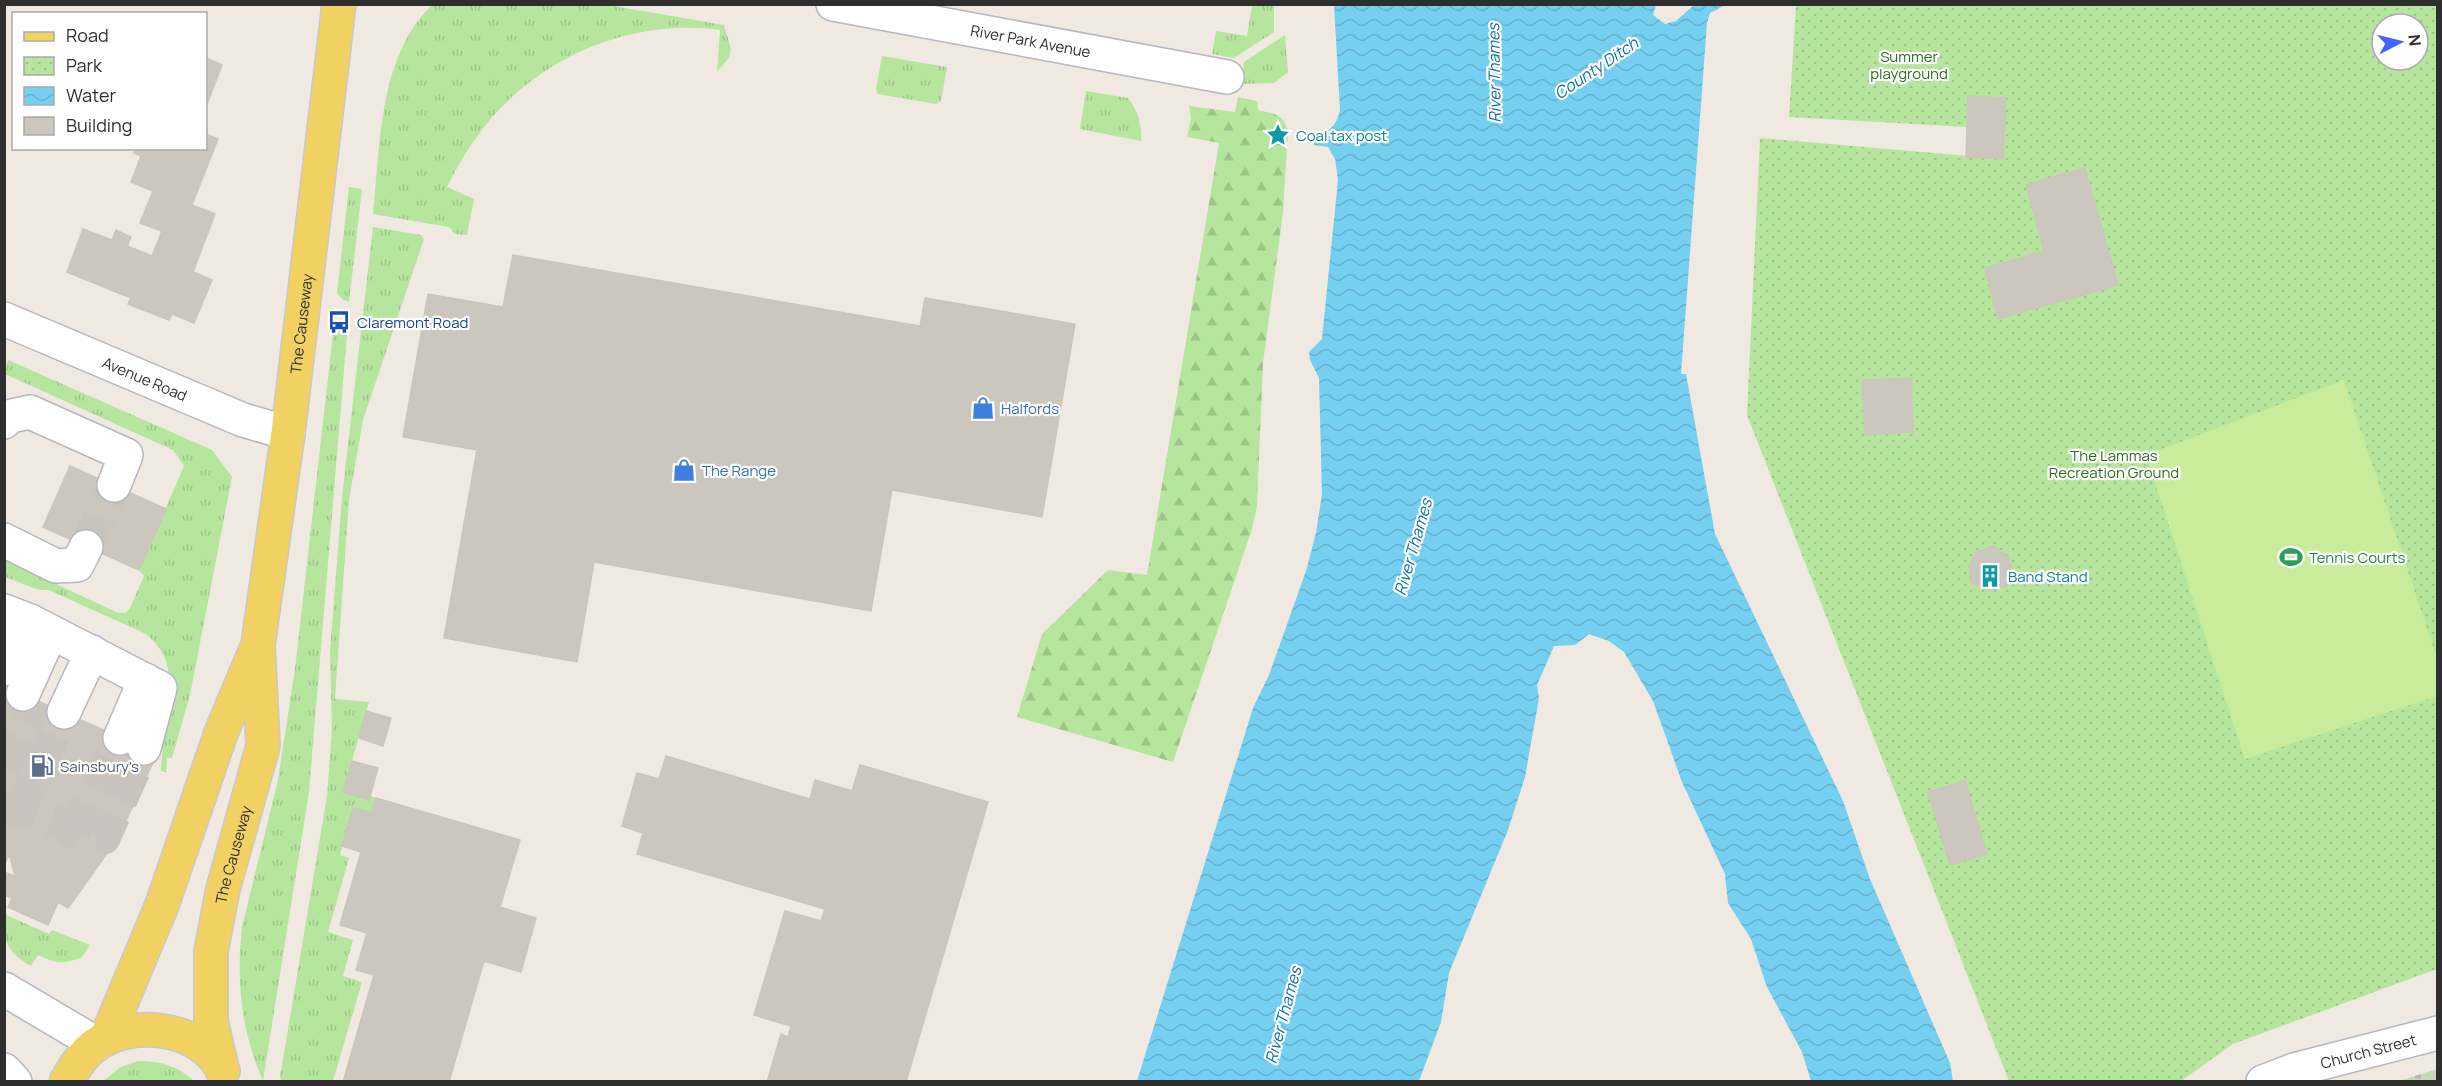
<svg xmlns="http://www.w3.org/2000/svg" width="2442" height="1086" font-family="Manrope,sans-serif">
<style>
.grass{fill:url(#grass-tufts)}
.forest{fill:url(#forest-firs)}
.cemetery{fill:url(#cemetery-stones)}
.park{fill:url(#park-dots);fill-rule:evenodd}
.pitch{fill:#c9ec9a}
.water{fill:url(#water-waves)}
.building{fill:#cbc7bf;stroke:#cbc5ba;stroke-width:1.5}
.lines{fill:none;stroke-linecap:round;stroke-linejoin:round}
.minor-tunnel{stroke:#c8c4bd;stroke-width:33;stroke-dasharray:33 16;stroke-linecap:butt}
.minor-casing{stroke:#b4b7c1;stroke-width:36}
.major-casing{stroke:#c9c9c9;stroke-width:36}
.minor{stroke:#fff;stroke-width:33}
.major{stroke:#f2d163;stroke-width:33}
.labels{text-anchor:middle;dominant-baseline:central;stroke-width:4.5;stroke-linejoin:round;paint-order:stroke}
.street-label{font-size:15px;fill:#2e2e2e;stroke:#fff}
.park-label{font-size:15px;fill:#2c6e1b;stroke:#fff}
.culture-label{font-size:15px;fill:#0d838f;stroke:#fff;text-anchor:start}
.transit-label{font-size:15px;fill:#164399;stroke:#fff;text-anchor:start}
.shop-label{font-size:15px;fill:#366cbe;stroke:#fff;text-anchor:start}
.leisure-label{font-size:15px;fill:#27864d;stroke:#fff;text-anchor:start}
.service-label{font-size:15px;fill:#4e5e75;stroke:#fff;text-anchor:start}
.water-label{font-size:16px;font-style:italic;fill:#0d6fa3;stroke:#fff}
</style>
<defs>
<pattern id="grass-tufts" width="24" height="20" patternUnits="userSpaceOnUse" patternTransform="scale(1.5)"><rect width="24" height="20" fill="#b6e59e"/><path d="M3 7l-1-3M5 7V3M7 7l1-3M15 17l-1-3M17 17v-4M19 17l1-3" fill="none" stroke="#9dc588"/></pattern>
<pattern id="forest-firs" width="22" height="20" patternUnits="userSpaceOnUse" patternTransform="scale(1.5)"><rect width="22" height="20" fill="#b6e59e"/><path d="M5 1l3.5 6h-7zM16 11l3.5 6h-7z" fill="#9dc588"/></pattern>
<pattern id="cemetery-stones" width="16" height="16" patternUnits="userSpaceOnUse" patternTransform="scale(1.5)"><rect width="16" height="16" fill="#c8d9b8"/><path d="M2 7V4a2 2 0 0 1 4 0v3zM10 15v-3a2 2 0 0 1 4 0v3z" fill="#acbb9e"/></pattern>
<pattern id="park-dots" width="8" height="8" patternUnits="userSpaceOnUse" patternTransform="scale(1.5)"><rect width="8" height="8" fill="#b6e59e"/><path d="M2 2h.1M6 6h.1" fill="none" stroke="#9dc588" stroke-width="1.8" stroke-linecap="round"/></pattern>
<pattern id="water-waves" width="16" height="10" patternUnits="userSpaceOnUse" patternTransform="scale(1.5)"><rect width="16" height="10" fill="#75cff0"/><path d="M0 5q4-4 8 0t8 0" fill="none" stroke="#66b2ce"/></pattern>
</defs>
<rect width="100%" height="100%" fill="#efe9e1"/>
<!-- grass -->
<g class="grass">
<path d="M433,4L608,5L724,25C731,51 737,52 717,71L720,30C634,18 544,55 489,121C472,141 459,163 447,187L474,199L467,235L455,234L449,227L373,214C381,144 378,56 433,4Z"/>
<polygon points="1252,5 1274,5 1274,32 1234,58 1212,54 1216,31 1247,36"/>
<polygon points="1285,35 1288,72 1274,83 1241,84 1244,62"/>
<polygon points="882,56 947,67 941,101 936,104 878,94 876,89"/>
<path d="M1086,91L1128,98C1138,111 1142,125 1141,141L1080,129Z"/>
<polygon points="349,187 362,189 349,302 342,299 337,293"/>
<polygon points="373,227 421,235 424,239 363,420 349,500 335,699 369,702 343,792 368,800 370,796 376,798 372,813 353,808 340,855 349,858 328,932 353,940 343,976 362,982 333,1081 281,1081 280,1077 327,796 332,728 330,651 342,497"/>
<path d="M341,322H348L309,792L263,1081C241,1031 236,981 242,927L278,780L295,669L334,325Z"/>
<path d="M8,360L212,450L232,477L190,695L172,758H167L166,772L161,771L168,669C165,653 158,645 146,634L49,590H39L5,577V560L118,613H126L130,608L144,576L139,570L184,466L173,450L5,374Z"/>
<path d="M4,914L49,934L52,930L90,945L81,958C61,964 57,964 38,955L31,966C6,952 4,941 4,914Z"/>
<path d="M138,1061C160,1061 178,1066 194,1081H103L121,1067Z"/>
</g>
<!-- forest -->
<path class="forest" d="M1238,97L1257,101L1258,110C1275,114 1283,113 1288,131L1283,212L1263,363L1257,506L1252,529L1173,762L1017,717L1042,634L1108,570L1147,575L1219,143L1187,137L1191,118L1189,106L1235,112Z"/>
<!-- cemetery -->
<polygon class="cemetery" points="2437,1069 2437,1081 2399,1081"/>
<!-- park -->
<path class="park" d="M1796,5H2437V969L2233,1044L2181,1081H2009L1747,415L1760,138L2003,159L2006,98L1969,97L1967,127L1789,117ZM2382,24H2418V60H2382Z"/>
<!-- pitch -->
<polygon class="pitch" points="2344,380 2437,658 2437,696 2245,759 2146,455"/>
<!-- water -->
<path class="water" d="M1334,5H1656L1653,15L1665,24L1676,21L1694,5H1725L1710,13L1707,23L1681,374H1686L1715,534L1843,801L1870,879L1950,1063L1953,1081H1811L1802,1052L1767,987L1751,939L1728,903L1725,874L1682,782L1653,701L1624,652L1609,641L1589,634L1575,645L1554,646L1537,685L1539,698L1525,777L1508,830L1449,973L1441,1022L1419,1081H1137L1253,708L1269,675L1306,571L1316,533L1322,494L1319,378L1310,360L1309,352L1322,339L1338,180L1335,159L1328,147L1314,145V136C1330,131 1336,127 1340,110Z"/>
<!-- building -->
<g class="building">
<polygon points="206,58 222,65 206,107"/>
<polygon points="1968,96 2006,98 2003,159 1966,157"/>
<polygon points="206,134 218,139 192,205 215,214 193,272 212,280 194,323 172,314 169,320 128,304 131,298 67,272 83,229 112,240 116,230 131,237 127,246 152,256 162,231 140,223 153,191 131,182 141,156 134,153 136,148 206,148"/>
<polygon points="2085,168 2118,285 1998,319 1985,268 2044,251 2026,185"/>
<polygon points="513,255 920,326 871,611 594,562 577,662 444,638 477,450 403,437 428,294 503,307"/>
<polygon points="925,298 1075,324 1042,517 892,490"/>
<polygon points="1911,378 1913,432 1865,435 1862,380"/>
<polygon points="70,466 166,509 139,570 43,527"/>
<polygon points="1993,546 2007,555 2012,567 2007,585 1990,591 1972,584 1969,566 1976,552"/>
<polygon points="4,686 144,748 156,756 118,838 68,908 15,876 4,834"/>
<polygon points="366,711 391,718 383,746 359,738"/>
<polygon points="666,756 810,799 815,780 852,791 860,765 988,802 906,1082 767,1082 781,1034 788,1037 791,1026 754,1015 785,911 821,921 825,909 637,854 643,833 622,826 637,773 659,779"/>
<polygon points="352,761 378,768 369,800 343,792"/>
<polygon points="1965,781 1987,854 1950,865 1928,792"/>
<polygon points="376,798 520,840 500,907 536,918 521,972 484,961 449,1082 343,1082 374,975 356,970 367,933 340,925 361,852 342,846 353,808 372,813"/>
<polygon points="4,822 21,829 4,866"/>
<polygon points="27,867 66,884 48,925 8,907 12,898 4,895 4,872 22,879"/>
</g>
<g class="lines">
<!-- minor-tunnel -->
<g class="minor-tunnel">
<polyline points="86,547 114,485"/>
<polyline points="4,766 38,701"/>
<path d="M4,808C23,810 43,816 60,824C78,834 81,841 104,838L144,748"/>
<polyline points="20,810 64,712"/>
<polyline points="74,833 120,738"/>
</g>
<!-- minor casing -->
<g class="minor-casing">
<g id="minor">
<path id="s1" d="M833,4L1227,77"/>
<path id="s2" d="M4,319L243,420L288,433"/>
<polyline points="4,422 7,417 30,412 126,455 114,485"/>
<polyline points="4,540 56,566 77,565 86,547"/>
<polyline points="4,611 30,621 160,688 144,748"/>
<polyline points="4,669 30,621"/>
<polyline points="23,694 51,632"/>
<polyline points="64,712 92,652"/>
<polyline points="120,738 145,680"/>
<polyline points="4,989 97,1044"/>
<polyline points="4,1070 15,1082"/>
<path id="s3" d="M2263,1082L2294,1070L2438,1033"/>
</g>
</g>
<!-- major casing -->
<g class="major-casing">
<g id="major">
<polyline points="106,1039 162,905 221,733 255,652"/>
<path id="s4" d="M221,1065L211,1021V951L223,889L263,746L258,645L288,433L339,4"/>
<path d="M66,1082C74,1068 82,1055 95,1045C133,1018 202,1027 223,1071"/>
</g>
</g>
<!-- minor -->
<use href="#minor" class="minor"/>
<!-- major -->
<use href="#major" class="major"/>
</g>
<!-- icons -->
<defs>
<g id="sight-bare" transform="scale(1.8)"><path d="M0-6L1.8-2.2L6-1.7L2.9 1.2L3.7 5.4L0 3.3L-3.7 5.4L-2.9 1.2L-6-1.7L-1.8-2.2Z" fill="#0f9aa8" stroke="#fff" stroke-width="2.5" paint-order="stroke"/></g>
<g id="bus-bare" transform="scale(1.8)"><path d="M-5-6H5V4H4V6H2V4H-2V6H-4V4H-5ZM-3.5-4V0h7V-4ZM-3.5 1.2v1.5H-2V1.2ZM2 1.2v1.5H3.5V1.2Z" fill="#1a4fb4" stroke="#fff" stroke-width="2.5" paint-order="stroke"/></g>
<g id="shop-bare" transform="scale(1.8)"><path d="M-5-2.5h2.3a2.7 3.5 0 0 1 5.4 0H5L5.5 6h-11ZM-1.5-2.5h3a1.5 2.3 0 0 0-3 0Z" fill="#3f7fe0" stroke="#fff" stroke-width="2.5" paint-order="stroke"/></g>
<g id="stadium-bare" transform="scale(1.8)"><path d="M0-5a6.5 5 0 1 0 0 10a6.5 5 0 1 0 0-10ZM-3.5-1.8h7v3.6h-7Z" fill="#2e9e5b" stroke="#fff" stroke-width="2.5" paint-order="stroke"/></g>
<g id="building-bare" transform="scale(1.8)"><path d="M-4-6H4V6H1V3H-1V6H-4ZM-2.5-4.3h1.7v1.8h-1.7ZM.8-4.3h1.7v1.8H.8ZM-2.5-1h1.7V.8h-1.7ZM.8-1h1.7V.8H.8Z" fill="#0f9aa8" stroke="#fff" stroke-width="2.5" paint-order="stroke"/></g>
<g id="fuel-bare" transform="scale(1.8)"><path d="M-5.5-6h7V0h2V4h1.3V-2.5L3-4.5l.8-.8L6-3V5H2.5V1h-1V6h-7ZM-4.2-4.7v3.2H.2V-4.7Z" fill="#5c6f8a" stroke="#fff" stroke-width="2.5" paint-order="stroke"/></g>
</defs>
<g fill-rule="evenodd">
<use href="#sight-bare" x="1278" y="135"/>
<use href="#bus-bare" x="339" y="322"/>
<use href="#shop-bare" x="983" y="408"/>
<use href="#shop-bare" x="684" y="470"/>
<use href="#stadium-bare" x="2291" y="557"/>
<use href="#building-bare" x="1990" y="576"/>
<use href="#fuel-bare" x="42" y="766"/>
</g>
<g class="labels">
<!-- street labels -->
<g class="street-label">
<text stroke="none"><textPath href="#s1" startOffset="201">River Park Avenue</textPath></text>
<text stroke="none"><textPath href="#s4" startOffset="752">The Causeway</textPath></text>
<text stroke="none"><textPath href="#s2" startOffset="153">Avenue Road</textPath></text>
<text stroke="none"><textPath href="#s4" startOffset="214">The Causeway</textPath></text>
<text stroke="none"><textPath href="#s3" startOffset="110">Church Street</textPath></text>
</g>
<!-- park labels -->
<g class="park-label">
<text x="1909" y="56">Summer<tspan x="1909" dy="17">playground</tspan></text>
<text x="2114" y="455">The Lammas<tspan x="2114" dy="17">Recreation Ground</tspan></text>
</g>
<!-- culture labels -->
<g class="culture-label">
<text x="1296" y="135">Coal tax post</text>
<text x="2008" y="576">Band Stand</text>
</g>
<!-- transit labels -->
<g class="transit-label">
<text x="357" y="322">Claremont Road</text>
</g>
<!-- shop labels -->
<g class="shop-label">
<text x="1001" y="408">Halfords</text>
<text x="702" y="470">The Range</text>
</g>
<!-- leisure labels -->
<g class="leisure-label">
<text x="2309" y="557">Tennis Courts</text>
</g>
<!-- service labels -->
<g class="service-label">
<text x="60" y="766">Sainsbury's</text>
</g>
<!-- water labels -->
<g class="water-label">
<text transform="translate(1596 68) rotate(-34)">County Ditch</text>
<text transform="translate(1494 73) rotate(-91)">River Thames</text>
<text transform="translate(1413 547) rotate(-74)">River Thames</text>
<text transform="translate(1283 1015) rotate(-75)">River Thames</text>
</g>
</g>
<!-- border -->
<rect width="2442" height="1086" fill="none" stroke="#2e2e2e" stroke-width="12"/>
<!-- legend -->
<rect x="12" y="12" width="195" height="138" fill="#ffffff" stroke="#ababab" stroke-width="1.5"/>
<rect x="24" y="32" width="30" height="9" fill="#f2d163" stroke="#ababab" stroke-width="1.5"/>
<text x="66" y="42" font-size="18" fill="#2e2e2e">Road</text>
<rect x="24" y="57" width="30" height="18" fill="url(#park-dots)" stroke="#ababab" stroke-width="1.5"/>
<text x="66" y="72" font-size="18" fill="#2e2e2e">Park</text>
<rect x="24" y="87" width="30" height="18" fill="url(#water-waves)" stroke="#ababab" stroke-width="1.5"/>
<text x="66" y="102" font-size="18" fill="#2e2e2e">Water</text>
<rect x="24" y="117" width="30" height="18" fill="#cbc7bf" stroke="#ababab" stroke-width="1.5"/>
<text x="66" y="132" font-size="18" fill="#2e2e2e">Building</text>
<!-- north arrow -->
<g transform="translate(2400 42) rotate(83)"><circle r="28" fill="#ffffff" stroke="#ababab" stroke-width="1.5"/>
<path d="M0-4.5L10 22L0 15L-10 22Z" fill="#4264fb"/>
<text y="-9" font-size="16" font-weight="bold" text-anchor="middle" fill="#2e2e2e">N</text>
</g>
</svg>
